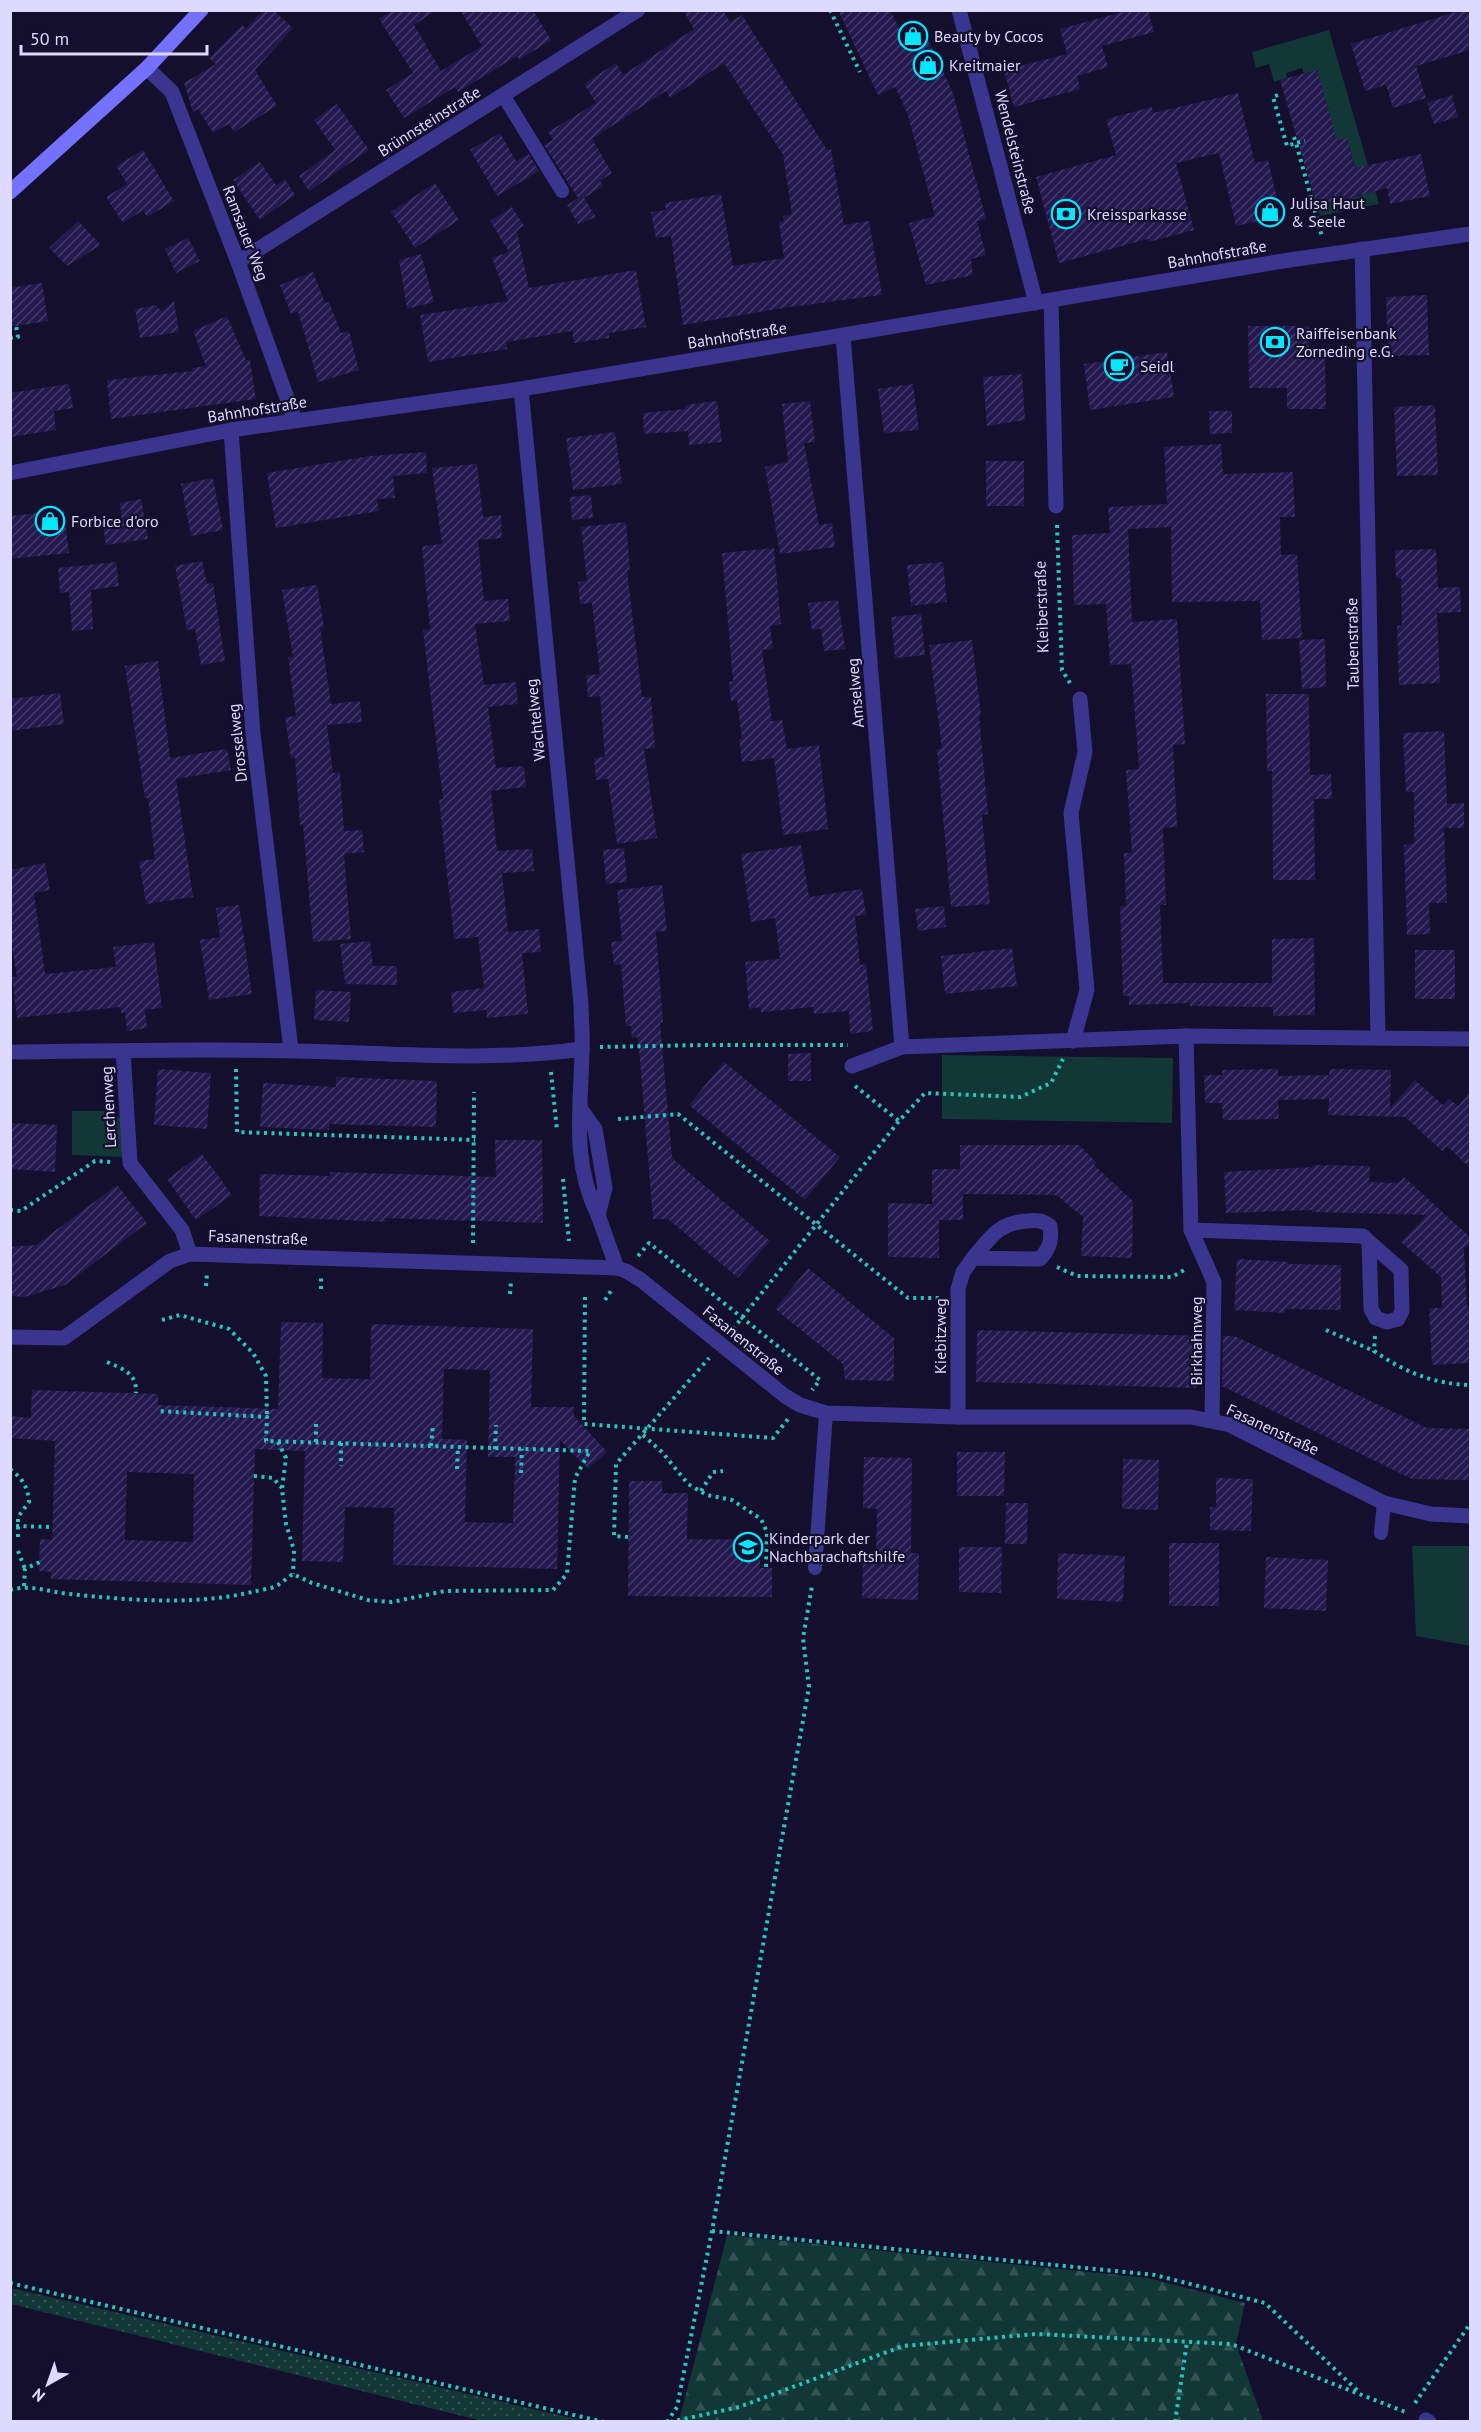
<svg xmlns="http://www.w3.org/2000/svg" width="1481" height="2432" font-family="'PT Sans',sans-serif">
<style>
.grass{fill:url(#grass-dots)}
.forest{fill:url(#forest-firs)}
.green{fill:#113736}
.building{fill:url(#building-hatch);fill-rule:evenodd}
.lines{fill:none;stroke-linecap:round;stroke-linejoin:round}
.path{stroke:#26c7bd;stroke-width:4;stroke-dasharray:3 4.5;stroke-linecap:butt}
.lane{stroke:#3a368f;stroke-width:14}
.street{stroke:#3a368f;stroke-width:15}
.secondary{stroke:#7571ff;stroke-width:15}
.labels{text-anchor:middle;dominant-baseline:central;stroke-width:4.5;stroke-linejoin:round;paint-order:stroke}
.poi-label{font-size:16px;fill:#dedaff;stroke:#140f2c;text-anchor:start}
.street-label{font-size:16px;fill:#dedaff;stroke:#140f2c}
</style>
<defs>
<pattern id="grass-dots" width="8" height="8" patternUnits="userSpaceOnUse" patternTransform="scale(1.5)"><rect width="8" height="8" fill="#113736"/><path d="M2 2h.1M6 6h.1" fill="none" stroke="#335354" stroke-width="1.8" stroke-linecap="round"/></pattern>
<pattern id="forest-firs" width="22" height="20" patternUnits="userSpaceOnUse" patternTransform="scale(1.5)"><rect width="22" height="20" fill="#113736"/><path d="M5 1l3.5 6h-7zM16 11l3.5 6h-7z" fill="#335354"/></pattern>
<pattern id="building-hatch" width="6" height="6" patternUnits="userSpaceOnUse" patternTransform="scale(1.5)"><rect width="6" height="6" fill="#24194f"/><path d="M-1 1l2-2M0 6l6-6M5 7l2-2" fill="none" stroke="#433a69"/></pattern>
</defs>
<rect width="100%" height="100%" fill="#140f2c"/>
<!-- grass -->
<polygon class="grass" points="11,2288 585,2421 482,2421 11,2304"/>
<!-- forest -->
<polygon class="forest" points="727,2235 1148,2278 1245,2303 1236,2344 1263,2421 679,2421"/>
<!-- green -->
<g class="green">
<polygon points="1329,30 1379,204 1320,216 1317,207 1331,203 1333,207 1348,203 1348,199 1363,195 1347,138 1332,142 1333,127 1317,70 1304,74 1302,68 1286,73 1287,78 1274,82 1269,64 1256,68 1252,52"/>
<polygon points="942,1055 1173,1058 1172,1123 942,1119"/>
<polygon points="72,1111 110,1111 120,1118 123,1157 72,1155"/>
<polygon points="1412,1546 1470,1546 1470,1646 1416,1636"/>
</g>
<!-- building -->
<g class="building">
<polygon points="263,10 273,10 293,28 255,70 277,106 234,132 229,124 213,133 198,109 193,112 184,83 216,64 209,58 242,25 246,29"/>
<polygon points="393,10 437,10 414,25 441,71 482,46 460,10 533,10 551,40 519,60 517,56 458,92 455,87 404,118 386,90 413,73 379,19"/>
<polygon points="683,10 723,10 730,22 742,15 827,150 831,149 844,225 869,221 882,295 783,308 683,325 671,236 656,238 651,212 666,210 665,203 721,194 733,266 784,258 779,222 784,221 783,216 792,214 783,155 724,63 670,98 666,91 592,139 612,173 600,181 603,186 584,198 596,217 578,224 567,205 578,198 544,145 553,140 548,132 596,103 584,84 616,63 623,75 694,29"/>
<polygon points="838,10 890,10 903,36 922,27 953,93 986,219 977,221 986,255 971,259 973,275 926,285 909,223 935,216 907,112 895,87 878,95"/>
<polygon points="1130,10 1148,10 1154,32 1102,46 1108,67 1077,76 1080,89 1014,107 1004,70 1067,54 1060,29"/>
<polygon points="1462,10 1470,10 1470,50 1416,66 1426,98 1393,108 1386,85 1365,91 1351,44"/>
<polygon points="1317,70 1337,140 1347,138 1355,168 1421,154 1430,196 1390,204 1387,188 1317,207 1280,80"/>
<polygon points="1238,93 1255,163 1268,160 1281,216 1236,226 1219,153 1176,163 1194,230 1149,242 1148,239 1059,263 1036,177 1116,155 1106,119 1152,107 1153,113"/>
<polygon points="1452,95 1458,117 1434,124 1427,103"/>
<polygon points="337,104 369,150 309,191 299,176 335,150 314,120"/>
<polygon points="500,133 516,161 529,154 539,171 497,196 470,150"/>
<polygon points="143,150 174,201 147,217 143,210 123,223 106,197 127,184 116,166"/>
<polygon points="260,162 276,185 285,179 295,195 260,220 233,180"/>
<polygon points="435,183 459,220 415,248 391,212"/>
<polygon points="512,207 524,226 517,231 529,288 636,270 646,327 609,333 609,338 574,343 572,331 506,342 507,349 428,362 420,315 508,301 492,258 509,252 490,221"/>
<polygon points="78,221 101,245 67,266 49,248"/>
<polygon points="188,238 200,261 176,273 165,249"/>
<polygon points="421,254 434,302 407,309 399,260"/>
<polygon points="313,272 325,303 329,302 341,333 349,331 359,370 318,382 298,311 291,314 280,285"/>
<polygon points="42,283 48,321 10,327 10,288"/>
<polygon points="1427,295 1429,355 1388,356 1386,297"/>
<polygon points="174,301 179,332 140,338 135,309 156,305 161,311"/>
<polygon points="227,316 246,360 250,360 256,399 111,419 107,380 193,371 192,368 206,366 193,331"/>
<polygon points="1248,326 1309,326 1309,349 1325,349 1326,409 1287,409 1287,388 1249,388"/>
<polygon points="1167,352 1174,397 1090,410 1084,364"/>
<polygon points="1022,374 1025,420 987,426 983,377"/>
<polygon points="69,384 73,408 54,411 56,430 10,437 10,393"/>
<polygon points="913,384 919,430 884,433 878,389"/>
<polygon points="717,401 722,442 689,445 688,431 644,434 643,413 685,409 685,405"/>
<polygon points="810,401 815,442 804,443 819,525 832,523 835,547 780,554 765,467 788,462 782,404"/>
<polygon points="1435,405 1438,475 1397,476 1394,407"/>
<polygon points="1209,411 1232,411 1232,433 1210,434"/>
<polygon points="615,432 622,484 573,490 566,438"/>
<polygon points="1221,444 1223,474 1293,472 1295,517 1280,517 1281,555 1297,554 1302,638 1262,640 1260,601 1172,602 1171,527 1128,529 1132,622 1177,619 1185,744 1173,745 1177,827 1163,828 1166,905 1160,905 1163,983 1272,983 1272,939 1314,938 1315,1015 1273,1016 1273,1007 1190,1006 1190,1003 1129,1005 1129,996 1123,996 1120,906 1126,906 1124,853 1132,853 1126,770 1139,769 1131,664 1110,665 1106,604 1074,605 1072,535 1110,533 1108,507 1167,504 1164,447"/>
<polygon points="426,452 427,473 393,476 395,498 377,499 379,511 276,528 267,473 370,456"/>
<rect x="986" y="461" width="38" height="45"/>
<polygon points="477,464 483,517 501,515 502,538 478,540 484,601 508,599 510,621 475,624 484,685 516,682 518,704 488,707 496,768 524,766 526,787 491,791 497,851 532,849 534,871 502,873 508,932 539,929 541,952 522,953 528,1014 487,1018 486,1010 453,1013 451,992 484,988 478,937 454,939 439,799 443,799 423,630 430,629 422,546 442,544 432,468"/>
<polygon points="213,478 223,530 191,536 181,484"/>
<polygon points="591,495 593,518 572,520 570,497"/>
<polygon points="141,499 148,539 106,545 103,526 122,523 120,503"/>
<polygon points="64,510 69,553 10,559 10,516"/>
<polygon points="626,522 630,570 627,570 642,697 651,697 655,748 644,749 657,838 617,844 608,779 596,780 594,758 605,757 600,696 588,697 586,675 600,674 592,603 580,604 578,582 587,581 581,527"/>
<polygon points="774,548 781,624 770,626 773,648 762,650 772,721 782,720 787,749 819,745 828,829 783,835 774,758 742,762 739,739 742,739 737,700 731,701 729,682 733,681 722,553"/>
<polygon points="1436,549 1438,588 1460,587 1461,612 1437,613 1440,683 1399,685 1397,626 1402,625 1401,578 1396,578 1395,550"/>
<polygon points="202,561 207,584 213,583 225,661 201,665 195,629 187,630 175,566"/>
<polygon points="116,562 119,586 91,590 93,629 72,631 69,592 60,593 58,568"/>
<polygon points="943,562 947,602 911,606 907,565"/>
<polygon points="317,585 324,627 320,628 331,704 360,701 362,722 327,725 333,773 340,772 344,831 362,830 364,852 344,854 351,939 313,942 303,824 300,825 295,757 291,758 285,717 296,716 288,657 293,657 282,590"/>
<polygon points="838,600 845,649 824,651 821,629 812,630 808,603"/>
<polygon points="921,614 925,655 895,658 891,617"/>
<polygon points="1325,639 1326,687 1302,689 1299,640"/>
<polygon points="972,640 981,715 979,715 988,814 982,815 990,904 951,907 937,749 942,749 929,645"/>
<polygon points="158,661 170,758 227,749 231,770 176,779 193,897 146,904 139,861 155,859 148,798 145,798 125,666"/>
<polygon points="60,693 64,724 10,731 10,699"/>
<polygon points="1266,694 1309,694 1310,775 1331,774 1332,799 1314,799 1315,880 1273,880 1272,771 1267,771"/>
<polygon points="1444,731 1447,804 1464,803 1464,828 1444,828 1447,903 1429,903 1430,934 1407,935 1404,845 1414,844 1414,792 1406,792 1403,733"/>
<polygon points="801,845 809,897 862,889 866,915 855,916 860,965 866,964 873,1031 850,1034 849,1011 814,1014 813,1007 761,1012 761,1007 749,1009 745,962 780,959 775,918 751,922 741,854"/>
<polygon points="624,848 627,882 606,884 603,850"/>
<polygon points="45,863 50,890 34,893 45,974 116,967 113,947 154,942 162,1008 145,1010 147,1028 127,1031 125,1013 121,1013 120,1007 17,1018 12,977 17,977 10,935 10,870"/>
<polygon points="662,885 667,931 656,932 663,1022 660,1023 672,1158 770,1241 738,1278 668,1219 653,1219 638,1037 632,1038 631,1026 626,1026 621,964 614,965 611,942 622,941 617,890"/>
<polygon points="239,905 252,994 209,1000 200,940 220,937 216,908"/>
<polygon points="944,906 946,927 918,931 915,909"/>
<polygon points="370,941 373,966 397,966 397,985 345,984 340,944"/>
<polygon points="1012,948 1017,986 945,994 941,956"/>
<rect x="1415" y="950" width="40" height="49"/>
<polygon points="316,990 351,992 349,1022 314,1020"/>
<polygon points="811,1053 811,1081 788,1081 788,1054"/>
<polygon points="724,1062 840,1157 805,1200 689,1105"/>
<polygon points="158,1069 211,1073 207,1129 154,1125"/>
<polygon points="1278,1069 1278,1076 1329,1075 1330,1069 1391,1070 1390,1108 1415,1080 1443,1105 1449,1099 1458,1106 1470,1092 1470,1168 1447,1146 1442,1151 1405,1117 1328,1115 1329,1099 1278,1100 1279,1119 1223,1120 1222,1103 1205,1103 1204,1075 1222,1075 1222,1070"/>
<polygon points="336,1077 437,1081 436,1127 329,1124 329,1130 260,1127 263,1083 336,1087"/>
<polygon points="10,1123 57,1125 55,1172 10,1169"/>
<polygon points="495,1140 542,1140 543,1223 385,1218 385,1222 259,1216 260,1174 330,1176 330,1172 496,1177"/>
<polygon points="960,1145 1079,1145 1096,1162 1094,1165 1133,1201 1132,1258 1081,1256 1083,1217 1056,1195 963,1194 963,1220 939,1220 939,1258 888,1257 888,1203 932,1204 932,1169 960,1169"/>
<polygon points="202,1154 232,1195 196,1220 167,1179"/>
<polygon points="1313,1165 1370,1166 1369,1182 1398,1183 1404,1177 1470,1237 1470,1243 1464,1249 1467,1307 1470,1306 1470,1363 1432,1365 1429,1308 1442,1308 1441,1277 1401,1242 1427,1215 1312,1212 1312,1210 1226,1213 1224,1172 1313,1167"/>
<polygon points="117,1185 147,1223 65,1285 24,1297 10,1296 10,1247 36,1245"/>
<polygon points="1237,1259 1288,1262 1288,1264 1341,1265 1341,1310 1285,1309 1285,1313 1234,1310"/>
<polygon points="808,1268 894,1338 894,1381 845,1380 843,1364 775,1309"/>
<path d="M281,1322L323,1323L322,1378L370,1379L371,1324L533,1329L531,1407H574V1416L607,1452L588,1469L560,1440L557,1569L393,1565L394,1508L345,1507L343,1562L302,1561L305,1451L255,1449L251,1585L51,1579V1572L39,1571L40,1539L52,1540L55,1441L10,1438V1416L31,1418L32,1390L158,1394V1405L278,1409ZM444,1369L490,1370L488,1457H515L513,1523L465,1522L467,1440L442,1439ZM127,1472L194,1474L193,1542L125,1540Z"/>
<polygon points="977,1330 1203,1336 1203,1377 1197,1375 1196,1388 976,1382"/>
<polygon points="1223,1336 1235,1336 1427,1428 1470,1429 1470,1480 1412,1479 1222,1386"/>
<polygon points="957,1452 1005,1452 1004,1496 957,1496"/>
<polygon points="864,1457 912,1458 911,1553 919,1553 918,1600 862,1598 863,1552 876,1553 877,1509 863,1508"/>
<polygon points="1123,1459 1159,1460 1158,1510 1122,1509"/>
<polygon points="1216,1478 1253,1479 1251,1531 1210,1530 1210,1507 1216,1507"/>
<polygon points="629,1481 662,1481 662,1493 688,1493 687,1539 760,1540 760,1568 772,1568 772,1597 628,1596"/>
<polygon points="1006,1503 1028,1503 1027,1544 1005,1544"/>
<rect x="1169" y="1543" width="50" height="63"/>
<polygon points="959,1547 1002,1547 1001,1593 959,1592"/>
<polygon points="1058,1553 1125,1556 1123,1602 1057,1599"/>
<polygon points="1266,1557 1328,1560 1326,1611 1264,1608"/>
</g>
<g class="lines">
<!-- path -->
<g class="path">
<polyline points="830,10 860,72"/>
<polyline points="1278,95 1273,97 1287,146 1296,143 1322,237"/>
<polyline points="1294,137 1296,143 1305,141"/>
<polyline points="10,338 18,337 16,326"/>
<polyline points="1057,525 1062,670 1070,683"/>
<polyline points="600,1047 705,1045 848,1045"/>
<polyline points="236,1069 237,1132 475,1140"/>
<polyline points="551,1072 557,1130"/>
<polyline points="855,1086 899,1121"/>
<polyline points="618,1119 678,1114 908,1298 940,1298"/>
<polyline points="563,1179 569,1241"/>
<polyline points="10,1210 21,1211 95,1161 112,1162"/>
<polyline points="473,1243 474,1092"/>
<polyline points="638,1256 649,1243 820,1380 812,1390"/>
<polyline points="1057,1267 1077,1276 1172,1277 1186,1269"/>
<polyline points="206,1286 207,1274"/>
<polyline points="321,1289 321,1276"/>
<polyline points="510,1294 511,1282"/>
<polyline points="585,1297 584,1424 773,1438 788,1419"/>
<polyline points="605,1300 613,1288"/>
<polyline points="162,1320 180,1315 229,1329 253,1353 266,1376 267,1417"/>
<polyline points="733,1329 899,1121 925,1093 1020,1097 1051,1083 1063,1059"/>
<polyline points="1326,1330 1374,1351"/>
<path d="M1375,1336L1374,1351C1405,1372 1433,1384 1470,1385"/>
<path d="M107,1362C123,1369 137,1373 136,1393"/>
<polyline points="643,1435 662,1452 688,1484 707,1495 732,1500 761,1519 767,1532 766,1568"/>
<polyline points="278,1442 286,1458 282,1489 286,1524 294,1550 293,1574"/>
<polyline points="316,1442 316,1422"/>
<polyline points="341,1443 341,1466"/>
<polyline points="431,1446 433,1425"/>
<polyline points="495,1449 496,1425"/>
<path d="M10,1469C22,1478 28,1487 29,1502L18,1517V1538"/>
<polyline points="457,1469 458,1448"/>
<polyline points="521,1473 522,1449"/>
<polyline points="254,1476 273,1478 282,1488"/>
<polyline points="701,1491 713,1472 723,1471"/>
<polyline points="16,1526 52,1527"/>
<polyline points="628,1537 614,1536 616,1464 709,1358"/>
<polyline points="18,1551 25,1569"/>
<polyline points="24,1586 25,1569 40,1562"/>
<path d="M10,1590C32,1584 48,1592 69,1594C130,1600 192,1606 252,1592C260,1590 271,1589 278,1585C283,1582 288,1577 293,1574L312,1583L368,1600L392,1602L445,1591L553,1590L567,1574L575,1478L590,1451L266,1441L267,1417L158,1411"/>
<polyline points="712,2231 1155,2275 1265,2303 1360,2393"/>
<polyline points="10,2283 604,2422"/>
<polyline points="1415,2403 1470,2324"/>
<polyline points="667,2422 677,2407 712,2231 809,1687 803,1638 812,1586"/>
<polyline points="670,2422 739,2407 903,2346 1036,2334 1231,2344 1408,2413"/>
<polyline points="1175,2422 1187,2342"/>
</g>
<!-- lane -->
<g class="lane">
<polyline points="503,95 562,191"/>
<polyline points="1381,1533 1384,1503"/>
<polyline points="815,1568 826,1413"/>
</g>
<!-- street -->
<g class="street">
<polyline points="959,10 1036,303"/>
<polyline points="147,68 172,92 238,262 295,420"/>
<polyline points="1362,249 1378,1038"/>
<polyline points="238,262 638,10"/>
<polyline points="1051,301 1056,506"/>
<polyline points="843,336 902,1047"/>
<path d="M521,389L581,1004C581,1019 583,1035 582,1051C581,1109 571,1161 598,1215L605,1188L595,1129L580,1108"/>
<polyline points="231,430 253,734 291,1050"/>
<polyline points="10,473 231,430 521,389 1283,261 1470,234"/>
<polyline points="1186,1036 1191,1230"/>
<polyline points="1073,1041 1087,990 1071,813 1085,752 1080,699"/>
<polyline points="123,1051 130,1163 182,1230 190,1254"/>
<path d="M10,1052C106,1051 201,1048 297,1051C391,1053 489,1062 582,1049"/>
<polyline points="852,1066 902,1047 1186,1036 1470,1039"/>
<polyline points="598,1215 617,1268"/>
<polyline points="10,1337 64,1338 170,1261 190,1254 617,1268 626,1271 641,1280 785,1396 800,1405 826,1413 958,1417 1191,1417 1230,1425 1384,1503 1431,1514 1470,1516"/>
<path d="M958,1417V1289L963,1272L973,1258L1040,1259C1050,1248 1052,1240 1050,1226C1042,1220 1037,1220 1027,1221C998,1223 991,1237 973,1258"/>
<polyline points="1212,1420 1214,1282 1191,1230 1363,1236 1369,1242 1371,1309 1376,1318 1387,1322 1398,1319 1402,1311 1401,1270 1369,1242"/>
<polyline points="1426,2420 1429,2422"/>
</g>
<!-- secondary -->
<polyline class="secondary" points="10,192 147,68 201,10"/>
</g>
<!-- icons -->
<defs>
<g id="shop-ring" transform="scale(1.5)"><circle r="9.5" fill="#140f2c" stroke="#06e7ff" stroke-width="1.5"/><path d="M-5-2.5h2.3a2.7 3.5 0 0 1 5.4 0H5L5.5 6h-11ZM-1.5-2.5h3a1.5 2.3 0 0 0-3 0Z" fill="#06e7ff"/></g>
<g id="bank-ring" transform="scale(1.5)"><circle r="9.5" fill="#140f2c" stroke="#06e7ff" stroke-width="1.5"/><path d="M-6-4H6V4H-6ZM0-2.3a2.3 2.3 0 1 0 0 4.6a2.3 2.3 0 1 0 0-4.6Z" fill="#06e7ff"/></g>
<g id="cafe-ring" transform="scale(1.5)"><circle r="9.5" fill="#140f2c" stroke="#06e7ff" stroke-width="1.5"/><path d="M-5.5-4.5H6V0H3Q3 3.5 0 3.5H-2.5Q-5.5 3.5-5.5 0ZM3-3.2v2h1.7v-2ZM-6 4.5H4V6H-6Z" fill="#06e7ff"/></g>
<g id="school-ring" transform="scale(1.5)"><circle r="9.5" fill="#140f2c" stroke="#06e7ff" stroke-width="1.5"/><path d="M0-5L7-2L0 1L-7-2ZM-4 1L0 2.5L4 1V4Q0 6-4 4Z" fill="#06e7ff"/></g>
</defs>
<g fill-rule="evenodd">
<use href="#shop-ring" x="913" y="36"/>
<use href="#shop-ring" x="928" y="65"/>
<use href="#shop-ring" x="1270" y="212"/>
<use href="#bank-ring" x="1066" y="214"/>
<use href="#bank-ring" x="1275" y="342"/>
<use href="#cafe-ring" x="1119" y="366"/>
<use href="#shop-ring" x="50" y="521"/>
<use href="#school-ring" x="748" y="1547"/>
</g>
<g class="labels">
<!-- poi labels -->
<g class="poi-label">
<text x="934" y="36">Beauty by Cocos</text>
<text x="949" y="65">Kreitmaier</text>
<text x="1291" y="203">Julisa Haut<tspan x="1291" dy="18">&amp; Seele</tspan></text>
<text x="1087" y="214">Kreissparkasse</text>
<text x="1296" y="333">Raiffeisenbank<tspan x="1296" dy="18">Zorneding e.G.</tspan></text>
<text x="1140" y="366">Seidl</text>
<text x="71" y="521">Forbice d'oro</text>
<text x="769" y="1538">Kinderpark der<tspan x="769" dy="18">Nachbarachaftshilfe</tspan></text>
</g>
<!-- street labels -->
<g class="street-label">
<text transform="translate(429 121) rotate(-32)">Brünnsteinstraße</text>
<text transform="translate(1016 152) rotate(76)">Wendelsteinstraße</text>
<text transform="translate(246 233) rotate(69)">Ramsauer Weg</text>
<text transform="translate(1217 254) rotate(-10)">Bahnhofstraße</text>
<text transform="translate(737 335) rotate(-9)">Bahnhofstraße</text>
<text transform="translate(257 409) rotate(-9)">Bahnhofstraße</text>
<text transform="translate(1041 607) rotate(-92)">Kleiberstraße</text>
<text transform="translate(1352 644) rotate(-91)">Taubenstraße</text>
<text transform="translate(855 693) rotate(-95)">Amselweg</text>
<text transform="translate(535 720) rotate(-96)">Wachtelweg</text>
<text transform="translate(237 743) rotate(-96)">Drosselweg</text>
<text transform="translate(108 1107) rotate(-93)">Lerchenweg</text>
<text transform="translate(258 1237) rotate(2)">Fasanenstraße</text>
<text transform="translate(940 1336) rotate(-90)">Kiebitzweg</text>
<text transform="translate(744 1340) rotate(39)">Fasanenstraße</text>
<text transform="translate(1196 1341) rotate(-90)">Birkhahnweg</text>
<text transform="translate(1273 1429) rotate(25)">Fasanenstraße</text>
</g>
</g>
<!-- border -->
<rect width="1481" height="2432" fill="none" stroke="#dedaff" stroke-width="24"/>
<!-- north arrow -->
<g transform="translate(48 2384) rotate(220)" stroke="#140f2c" stroke-width="4.5" paint-order="stroke">
<path d="M0-4.5L10 22L0 15L-10 22Z" fill="#dedaff"/>
<text y="-9" font-size="16" font-weight="bold" text-anchor="middle" fill="#dedaff">N</text>
</g>
<!-- scale -->
<path d="M21 45v9h186v-9" fill="none" stroke="#dedaff" stroke-width="3"/>
<text x="30" y="45" font-size="18" fill="#dedaff" stroke="#140f2c" stroke-width="4.5" paint-order="stroke">50 m</text>
</svg>
